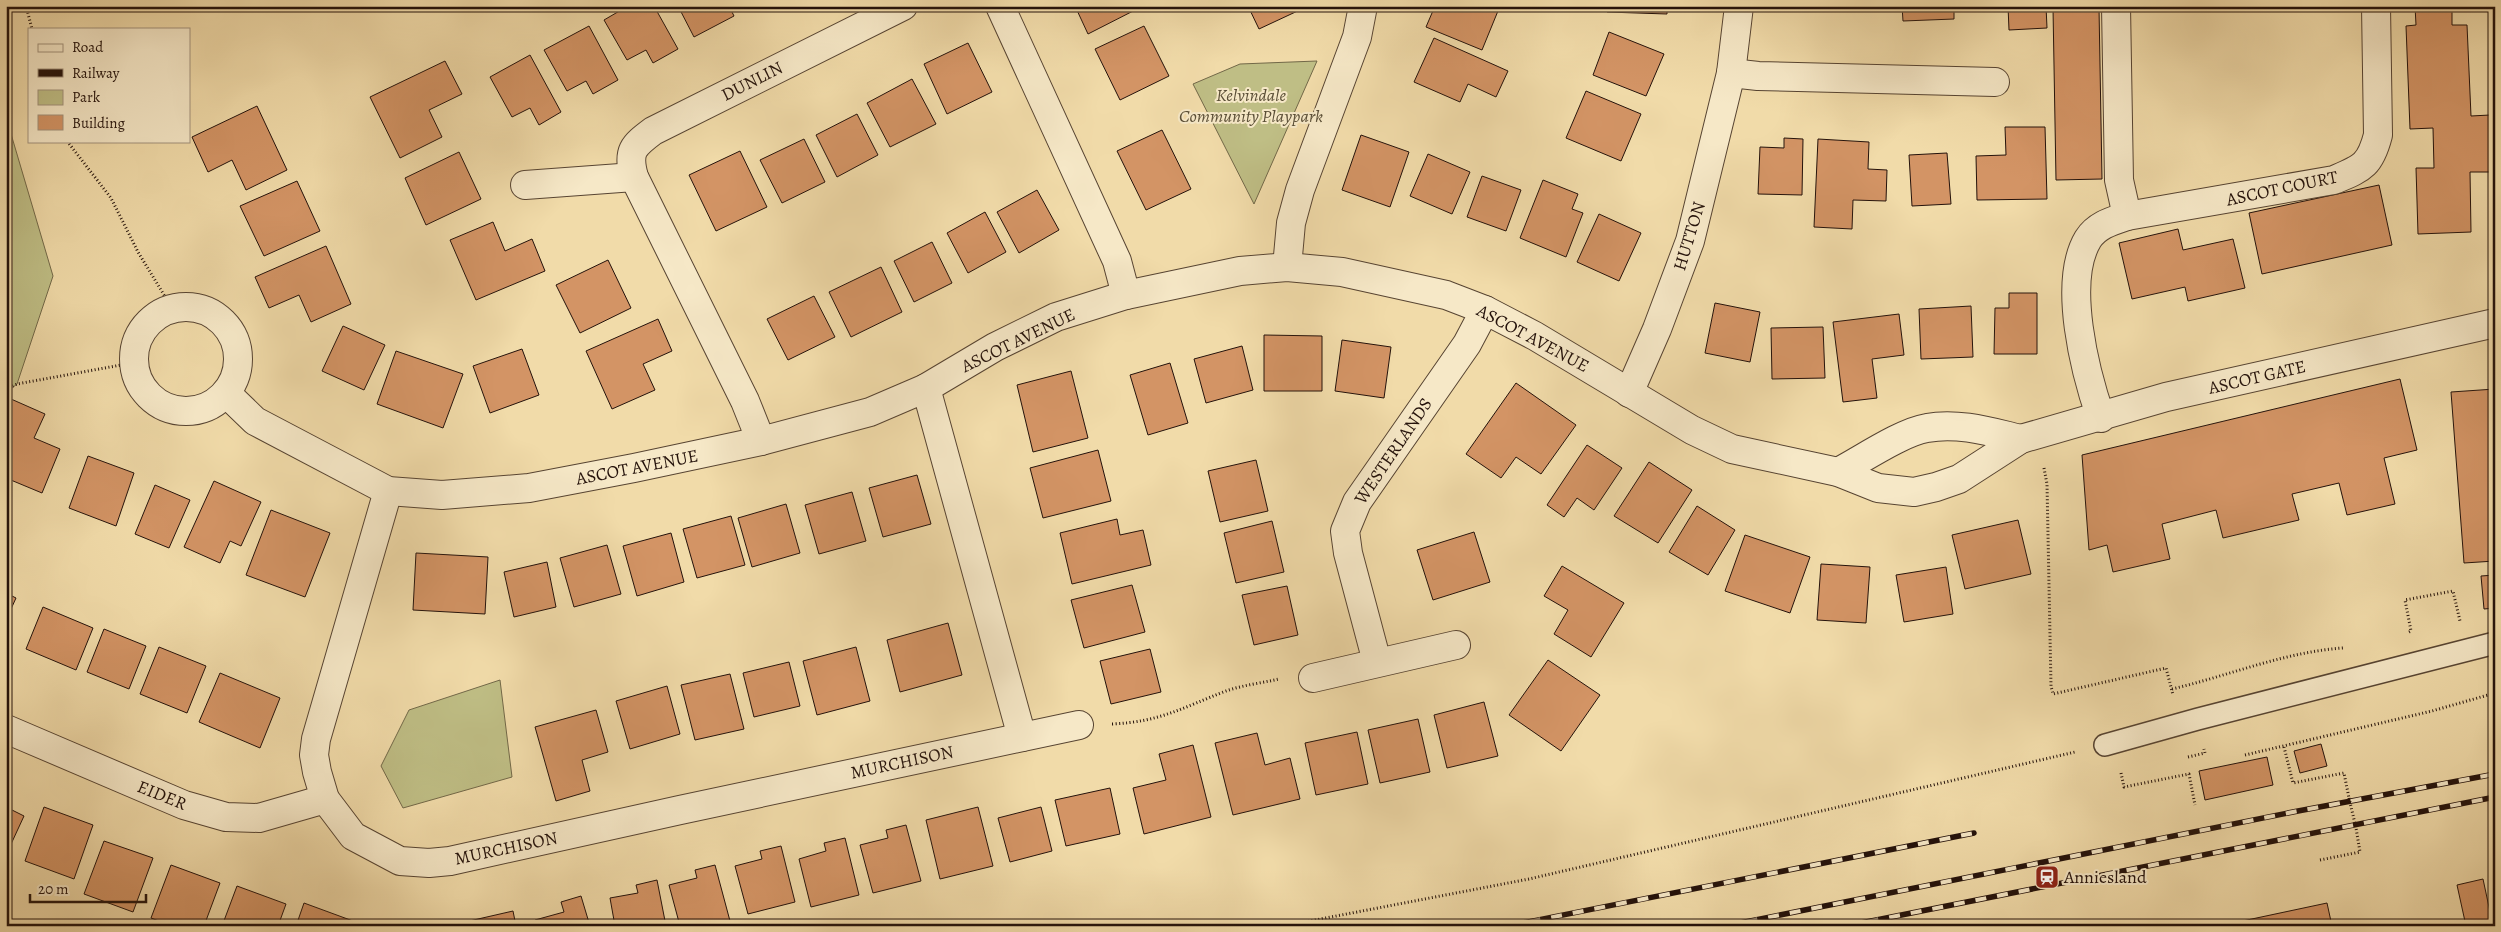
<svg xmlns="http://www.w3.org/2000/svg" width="2501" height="932" font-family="Alegreya,serif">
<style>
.green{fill:#bfbe85;stroke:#726848}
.building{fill:#d39465;stroke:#24120b}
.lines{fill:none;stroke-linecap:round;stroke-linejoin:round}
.service-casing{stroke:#574432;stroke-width:24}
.minor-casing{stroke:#574432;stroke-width:30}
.path{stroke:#24120b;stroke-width:3;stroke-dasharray:1 2.5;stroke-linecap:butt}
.service{stroke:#f6e8c7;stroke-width:21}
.minor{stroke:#f6e8c7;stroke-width:28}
.rail-casing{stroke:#24120b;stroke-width:5.5}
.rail{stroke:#f6e8c7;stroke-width:4;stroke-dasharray:11;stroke-linecap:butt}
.path-bridge{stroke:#24120b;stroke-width:3;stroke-dasharray:1 2.5;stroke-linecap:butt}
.labels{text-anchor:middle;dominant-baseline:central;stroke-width:4;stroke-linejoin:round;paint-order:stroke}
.street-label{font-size:18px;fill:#24120b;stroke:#f6e8c7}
.park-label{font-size:18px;font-style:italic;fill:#5a4e36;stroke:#f6e8c7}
.poi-label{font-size:18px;fill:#24120b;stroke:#f6e8c7;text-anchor:start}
</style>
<rect width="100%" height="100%" fill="#f1dba9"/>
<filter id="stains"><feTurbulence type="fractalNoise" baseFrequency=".004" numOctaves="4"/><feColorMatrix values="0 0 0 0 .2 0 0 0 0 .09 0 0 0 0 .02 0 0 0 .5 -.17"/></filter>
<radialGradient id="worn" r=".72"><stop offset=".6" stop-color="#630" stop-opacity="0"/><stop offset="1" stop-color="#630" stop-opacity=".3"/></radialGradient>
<!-- green -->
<g class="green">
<polygon points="1317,61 1254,204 1193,84 1240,64"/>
<polygon points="6,117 53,276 17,384 6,393"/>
<polygon points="500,680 512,777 403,808 381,766 409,710"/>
</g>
<!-- building -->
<g class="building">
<polygon points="628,6 654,6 678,49 653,63 646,50 627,60 604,20"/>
<polygon points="678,6 729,6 734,16 694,37"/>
<polygon points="1075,6 1138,6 1139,8 1088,34"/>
<polygon points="1248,6 1303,6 1304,8 1259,29"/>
<polygon points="1435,6 1500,6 1482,50 1426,27"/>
<polygon points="1607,6 1667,6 1667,14 1607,12"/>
<polygon points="1902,6 1954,6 1954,19 1903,21"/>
<polygon points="2008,6 2046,6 2047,28 2009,30"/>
<polygon points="2415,6 2483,6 2483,9 2452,10 2452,25 2467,25 2471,116 2490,115 2492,172 2470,172 2471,232 2418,234 2416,168 2434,168 2433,128 2410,129 2406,26 2416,25"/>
<polygon points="2053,8 2099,8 2102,179 2056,180"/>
<polygon points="589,26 618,80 593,94 586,81 567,91 544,50"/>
<polygon points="1144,26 1169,76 1120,100 1095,49"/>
<polygon points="1609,32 1664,54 1646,96 1593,75"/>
<polygon points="1434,38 1508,71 1496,97 1468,84 1460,102 1414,82"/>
<polygon points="968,43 992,92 947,114 924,64"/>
<polygon points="530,55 561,112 539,125 530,108 512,117 490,77"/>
<polygon points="445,61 462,94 429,110 442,137 400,158 370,97"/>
<polygon points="912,79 936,124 890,147 867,103"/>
<polygon points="1586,91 1641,114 1621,161 1566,138"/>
<polygon points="257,106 287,170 246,190 232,160 208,172 192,137"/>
<polygon points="857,114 878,155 837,177 816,135"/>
<polygon points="2005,127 2045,127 2047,199 1977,200 1976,156 2006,155"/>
<polygon points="1162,130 1191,189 1146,210 1117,151"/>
<polygon points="1361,135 1409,152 1390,207 1342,190"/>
<polygon points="1784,138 1803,139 1802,195 1758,194 1760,147 1784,148"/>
<polygon points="804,139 825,182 782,203 760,160"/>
<polygon points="1818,139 1869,142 1868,169 1887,170 1886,201 1853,200 1852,229 1814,227"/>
<polygon points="740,151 767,207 716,231 689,175"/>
<polygon points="459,152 481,199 426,225 405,178"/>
<polygon points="1947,153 1951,204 1912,206 1909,155"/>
<polygon points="1428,154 1470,172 1452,214 1410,196"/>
<polygon points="1482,176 1521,190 1506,231 1467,217"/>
<polygon points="1543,180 1578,194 1572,209 1583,213 1566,257 1520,238"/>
<polygon points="297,181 320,231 264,256 240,206"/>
<polygon points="2379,185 2392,245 2262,274 2249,213"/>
<polygon points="1037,190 1059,230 1019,253 997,212"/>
<polygon points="985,212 1006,252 968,273 947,233"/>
<polygon points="1599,214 1641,233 1619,281 1577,262"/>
<polygon points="493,222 505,251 532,239 545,271 476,300 450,240"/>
<polygon points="2178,229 2183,250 2233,239 2245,288 2188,301 2185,287 2132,299 2119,243"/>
<polygon points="932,242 952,283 914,302 894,261"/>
<polygon points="326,246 351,304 311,322 299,295 269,308 255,277"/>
<polygon points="608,260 631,308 580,333 556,285"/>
<polygon points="881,267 902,312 851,337 829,292"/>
<polygon points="2009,293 2037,293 2037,354 1994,354 1995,308 2009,308"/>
<polygon points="814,296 835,337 788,360 767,319"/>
<polygon points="1715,303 1760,312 1750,362 1705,353"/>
<polygon points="1971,306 1973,357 1921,359 1919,309"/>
<polygon points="1899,314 1904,355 1872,359 1877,398 1843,402 1833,322"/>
<polygon points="658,319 672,351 643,364 655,390 612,409 586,351"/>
<polygon points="343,326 385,345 364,390 322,371"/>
<polygon points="1823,327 1825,378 1772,379 1771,328"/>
<polygon points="1264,335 1322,336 1322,391 1264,391"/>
<polygon points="1342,340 1391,347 1384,398 1335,391"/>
<polygon points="1242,346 1253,390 1206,403 1194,359"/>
<polygon points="522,349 539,395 490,413 473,366"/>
<polygon points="396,351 463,374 443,428 377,404"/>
<polygon points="1170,363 1188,423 1148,435 1130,375"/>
<polygon points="1071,371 1088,438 1033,452 1017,385"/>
<polygon points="2400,379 2417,450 2384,458 2395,504 2347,515 2339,483 2292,494 2299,520 2223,538 2216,510 2162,524 2170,559 2113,572 2107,545 2089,550 2082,455"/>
<polygon points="1516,383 1576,425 1541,474 1516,457 1501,478 1466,454"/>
<polygon points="2495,389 2495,561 2464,563 2451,392"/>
<polygon points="11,399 45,414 34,438 60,449 42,493 6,478 6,410"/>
<polygon points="1587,445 1622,468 1594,510 1577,498 1564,517 1547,505"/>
<polygon points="1098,450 1111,501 1043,518 1030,468"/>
<polygon points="88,456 134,473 116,526 69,508"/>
<polygon points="1256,460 1268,511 1220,522 1208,471"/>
<polygon points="1649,462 1692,490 1658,543 1614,516"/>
<polygon points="917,475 931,524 883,537 869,488"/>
<polygon points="214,481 261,502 241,546 230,541 220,563 184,547"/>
<polygon points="155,485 190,500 169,548 135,534"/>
<polygon points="852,492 866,541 819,554 805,505"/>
<polygon points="786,504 800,553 752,567 738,518"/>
<polygon points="1697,506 1735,530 1708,575 1669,552"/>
<polygon points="271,510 330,533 305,597 246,575"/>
<polygon points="731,516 745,565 697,578 683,529"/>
<polygon points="1117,519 1120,535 1143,530 1151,565 1072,584 1060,533"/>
<polygon points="2018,520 2031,574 1965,589 1952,535"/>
<polygon points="1272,521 1284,572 1236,583 1224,533"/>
<polygon points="1474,532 1490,582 1433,600 1417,550"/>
<polygon points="671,533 684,582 637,596 623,546"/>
<polygon points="1745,535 1810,557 1790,613 1725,591"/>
<polygon points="607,545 621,594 574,607 560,558"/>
<polygon points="416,553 488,557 485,614 413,610"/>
<polygon points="547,562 556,607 514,617 504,572"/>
<polygon points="1821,564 1870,567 1866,623 1817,620"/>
<polygon points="1562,566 1624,603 1591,657 1554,634 1568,610 1544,596"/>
<polygon points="1946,567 1953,614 1904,622 1896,575"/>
<polygon points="2495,575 2495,608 2484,609 2481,576"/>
<polygon points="1132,585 1145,632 1084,648 1071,600"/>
<polygon points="1287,586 1298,635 1254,645 1242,595"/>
<polygon points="6,593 16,598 6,620"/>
<polygon points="43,607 93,628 76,670 26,649"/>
<polygon points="948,623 962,675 900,692 887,640"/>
<polygon points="104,629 146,646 129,689 87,672"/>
<polygon points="159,647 206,666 187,713 140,694"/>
<polygon points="856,647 870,701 817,715 803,661"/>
<polygon points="1150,649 1161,692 1111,704 1100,661"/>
<polygon points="1548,660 1600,695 1561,751 1509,715"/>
<polygon points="789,662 800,706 754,717 743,673"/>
<polygon points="220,673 280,698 260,748 199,722"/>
<polygon points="730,674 744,729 695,740 681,685"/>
<polygon points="667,686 680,734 630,749 616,701"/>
<polygon points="1484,702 1498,756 1447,768 1434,715"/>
<polygon points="596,710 608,752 582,760 590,791 556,801 535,727"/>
<polygon points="1418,719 1430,772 1380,783 1368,730"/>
<polygon points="1357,732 1368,784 1316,795 1305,743"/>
<polygon points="1257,733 1265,765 1290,758 1300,799 1233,815 1215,743"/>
<polygon points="2321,744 2327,766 2300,773 2294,751"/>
<polygon points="1193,745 1211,817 1144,834 1133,788 1166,780 1159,754"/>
<polygon points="2267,757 2273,785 2205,800 2199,771"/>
<polygon points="1110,788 1120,834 1066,846 1055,800"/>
<polygon points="6,807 24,816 6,855"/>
<polygon points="44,807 93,825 74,879 25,861"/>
<polygon points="978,807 993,866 940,879 926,820"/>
<polygon points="1041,807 1052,851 1010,862 998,818"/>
<polygon points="906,825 921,881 873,893 860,845 888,838 886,830"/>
<polygon points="845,838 859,895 811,907 799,859 826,851 824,843"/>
<polygon points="104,841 153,858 133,912 84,894"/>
<polygon points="781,846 795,902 748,914 735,866 762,859 760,851"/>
<polygon points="171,865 220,883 204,926 172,926 151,918"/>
<polygon points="715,865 730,921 712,926 680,926 669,885 697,878 695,870"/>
<polygon points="2483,879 2493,926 2466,926 2457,885"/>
<polygon points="657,880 666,926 615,926 610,898 638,893 636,885"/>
<polygon points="237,886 286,904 278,926 222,926"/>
<polygon points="581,896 590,926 537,926 535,920 564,912 561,902"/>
<polygon points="304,903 353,921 351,926 296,926"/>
<polygon points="2327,903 2332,926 2219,926"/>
<polygon points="513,911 516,926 466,926 465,922"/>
<rect x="381" y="924" width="65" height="2"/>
</g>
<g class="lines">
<!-- service casing -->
<g class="service-casing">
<polyline id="service" points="2105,745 2198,719 2495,643"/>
</g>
<!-- minor casing -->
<g class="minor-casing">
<g id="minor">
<polyline points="1000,6 1117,261 1126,295"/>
<polyline points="2116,6 2119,180 2127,216"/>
<polyline points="1731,73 1758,76 1995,82"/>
<polyline points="525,185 634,177"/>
<polyline points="1287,267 1291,223 1300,190 1357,37 1363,6"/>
<circle cx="186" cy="359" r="52"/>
<polyline points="926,388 1022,737"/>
<polyline points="226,393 255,421 388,491 442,495 529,488 634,468 761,441 870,412 926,388 995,347 1056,317 1126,295 1240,271 1287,267 1342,272 1446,295 1485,310 1535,336 1692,430 1732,449 1838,472 1878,488 1914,492 1936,487 1959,479 2021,439 2166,397 2495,323"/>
<polyline points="1629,393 1657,329 1690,241 1731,73 1739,6"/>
<path d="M2101,418C2085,372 2062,282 2088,239C2097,225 2112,221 2127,216L2334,180C2362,168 2370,166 2378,135L2376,6"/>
<path d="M761,441L745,401L634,177C627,151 633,146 653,131L903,6"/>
<path d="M1838,472C1861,460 1902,432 1927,428C1958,422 1991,432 2021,439"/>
<polyline points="388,491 316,739 314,755 317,772 325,799 353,836 400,861 429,863 450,861 680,810 1079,725"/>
<polyline points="1377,662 1348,553 1345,531 1357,502 1467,344 1485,310"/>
<polyline points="1313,678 1456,645"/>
<polyline points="6,729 184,805 226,817 259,818 325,799"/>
</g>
</g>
<!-- path -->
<g class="path">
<polyline points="26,6 32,29"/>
<polyline points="67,141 111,198 138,252 172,308"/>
<polyline points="6,389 17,384 132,363"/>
<polyline points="2044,468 2047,484 2051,686 2053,694 2166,668 2173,695"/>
<polyline points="2409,632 2411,631 2405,600 2453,591 2460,621"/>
<path d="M2172,689C2228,676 2284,652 2343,648"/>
<path d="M1112,724C1160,722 1184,707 1226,691C1243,685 1262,683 1279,679"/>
<polyline points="2284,747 2293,783 2344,773 2349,798"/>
<polyline points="2245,755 2432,711 2495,693"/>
<polyline points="2188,757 2205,753 2204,749"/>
<polyline points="2121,773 2124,787 2189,774 2195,805"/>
<polyline points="2320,860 2360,852 2356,828"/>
<polyline points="1284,926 1529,879 2075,752"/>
</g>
<!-- service -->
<use href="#service" class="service"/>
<!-- minor -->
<use href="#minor" class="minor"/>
<!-- rail casing -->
<g class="rail-casing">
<g id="rail">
<polyline points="1508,926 1974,833"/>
<polyline points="1725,926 2298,811 2495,774"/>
<polyline points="1846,926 2495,797"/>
</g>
</g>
<!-- rail -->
<use href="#rail" class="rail"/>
<!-- path-bridge -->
<polyline class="path-bridge" points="2349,798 2356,828"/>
</g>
<!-- icons -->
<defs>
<g id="station-square" transform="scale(1.25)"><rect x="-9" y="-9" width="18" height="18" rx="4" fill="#8f2418" stroke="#f6e8c7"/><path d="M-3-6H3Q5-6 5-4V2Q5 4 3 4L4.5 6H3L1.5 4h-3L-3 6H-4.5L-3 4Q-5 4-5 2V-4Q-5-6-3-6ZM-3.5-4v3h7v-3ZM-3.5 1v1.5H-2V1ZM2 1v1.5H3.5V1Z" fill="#fff"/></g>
</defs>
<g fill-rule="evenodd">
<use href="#station-square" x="2047" y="877"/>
</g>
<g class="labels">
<!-- street labels -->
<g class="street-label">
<text transform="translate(752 81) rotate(-27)">DUNLIN</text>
<text transform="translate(2282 188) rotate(-12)">ASCOT COURT</text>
<text transform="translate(1689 236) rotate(-73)">HUTTON</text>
<text transform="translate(1533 338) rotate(28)">ASCOT AVENUE</text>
<text transform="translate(1018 340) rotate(-26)">ASCOT AVENUE</text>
<text transform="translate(2257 377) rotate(-13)">ASCOT GATE</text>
<text transform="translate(1393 451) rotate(-56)">WESTERLANDS</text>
<text transform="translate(637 467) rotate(-11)">ASCOT AVENUE</text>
<text transform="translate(902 762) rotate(-12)">MURCHISON</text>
<text transform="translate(162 795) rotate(22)">EIDER</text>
<text transform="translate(506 848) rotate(-12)">MURCHISON</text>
</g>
<!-- park labels -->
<g class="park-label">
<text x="1251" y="95">Kelvindale<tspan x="1251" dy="21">Community Playpark</tspan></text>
</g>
<!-- poi labels -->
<g class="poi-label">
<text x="2064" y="877">Anniesland</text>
</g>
</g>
<!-- margin -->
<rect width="2501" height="932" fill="none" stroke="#f1dba9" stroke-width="25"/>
<rect x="8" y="8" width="2486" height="917" fill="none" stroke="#24120b" stroke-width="2.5"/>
<rect x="12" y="12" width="2476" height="907" fill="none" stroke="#24120b"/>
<!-- legend -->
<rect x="28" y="28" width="162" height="115" fill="#f6e8c7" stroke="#a2927c"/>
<rect x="38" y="44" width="25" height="8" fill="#f6e8c7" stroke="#a2927c"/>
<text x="72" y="52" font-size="15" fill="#24120b">Road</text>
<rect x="38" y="69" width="25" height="8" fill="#24120b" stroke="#a2927c"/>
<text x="72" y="78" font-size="15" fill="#24120b">Railway</text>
<rect x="38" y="90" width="25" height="15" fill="#bfbe85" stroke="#a2927c"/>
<text x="72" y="102" font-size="15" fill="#24120b">Park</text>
<rect x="38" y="115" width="25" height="15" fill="#d39465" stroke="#a2927c"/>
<text x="72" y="128" font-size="15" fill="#24120b">Building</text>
<!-- scale -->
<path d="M30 894v8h116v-8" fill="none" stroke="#24120b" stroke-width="2.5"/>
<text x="38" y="894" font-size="15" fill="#24120b" stroke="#f6e8c7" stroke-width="4" paint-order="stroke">20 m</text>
<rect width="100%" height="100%" filter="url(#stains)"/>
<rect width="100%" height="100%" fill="url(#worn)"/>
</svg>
